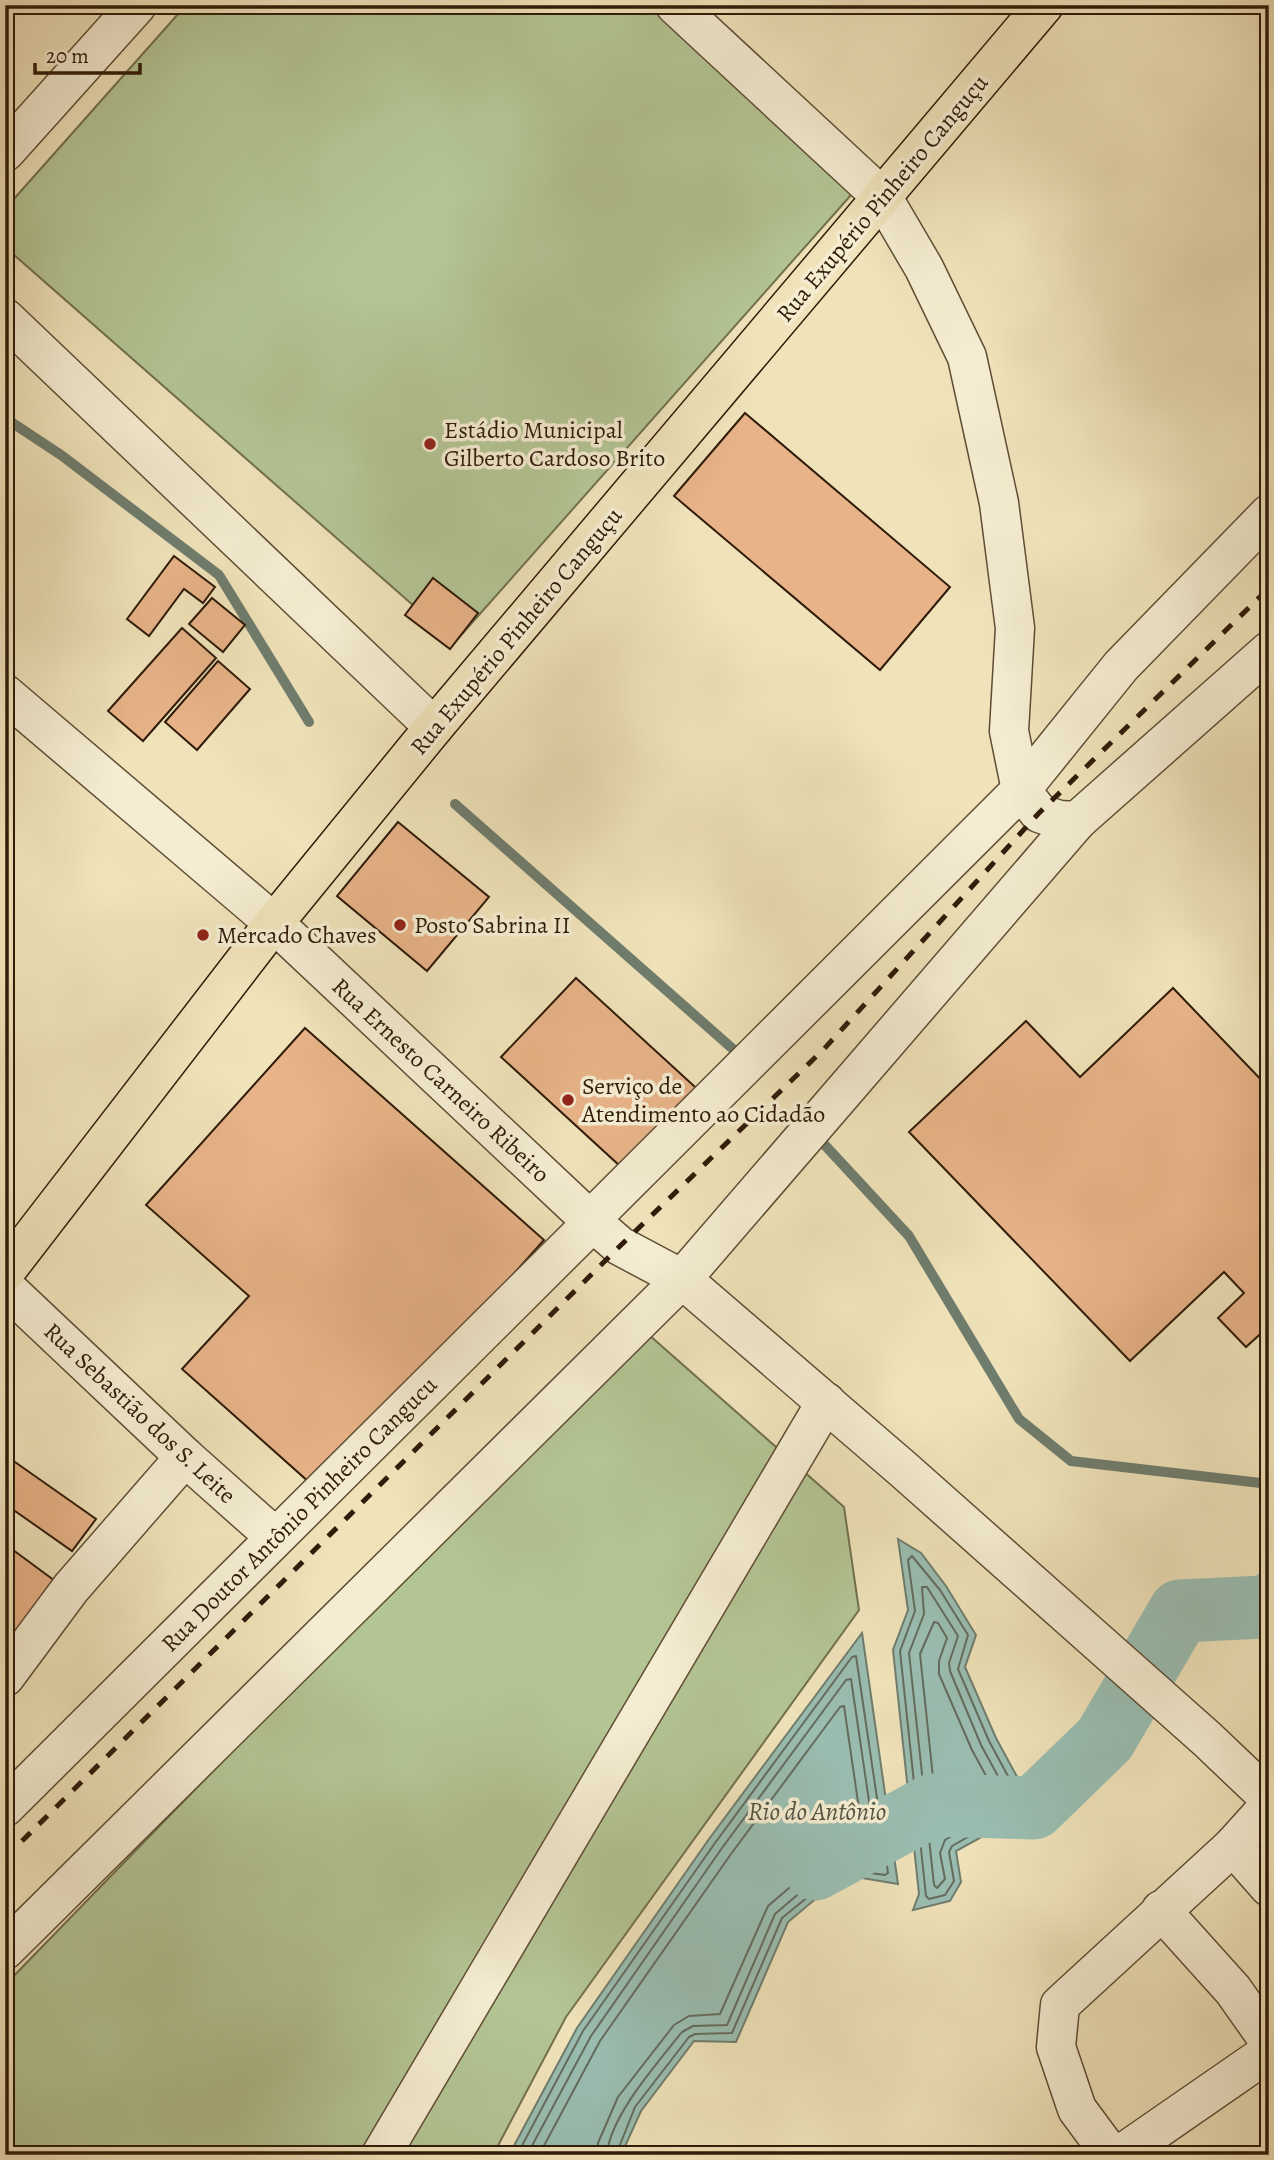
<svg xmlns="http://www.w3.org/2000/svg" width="1274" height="2160" font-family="Alegreya,serif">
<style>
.green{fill:#b4c594;stroke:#72704e;stroke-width:2}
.water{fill:#9abeb2;stroke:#6f7d6e;stroke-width:2}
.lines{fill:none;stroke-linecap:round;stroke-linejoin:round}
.shore{stroke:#646c5e;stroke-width:2}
.stream{stroke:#6f7d6e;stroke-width:10}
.river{stroke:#9abeb2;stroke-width:63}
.building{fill:#e8b388;stroke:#2f1b09;stroke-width:2}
.minor-casing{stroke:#5f4d35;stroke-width:41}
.tertiary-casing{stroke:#5f4d35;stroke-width:41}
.primary-casing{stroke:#2f1b09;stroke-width:41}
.minor{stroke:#f5edd2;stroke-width:38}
.tertiary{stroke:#f5edd2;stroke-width:38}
.primary{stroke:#f0e3ba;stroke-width:38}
.rail{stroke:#2f1b09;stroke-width:5;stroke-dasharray:12 12;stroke-linecap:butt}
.poi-dot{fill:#8f2418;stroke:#f5edd2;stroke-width:2.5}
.labels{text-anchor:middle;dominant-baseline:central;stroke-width:7;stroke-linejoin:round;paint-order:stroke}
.street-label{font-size:24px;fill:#2f1b09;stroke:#f5edd2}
.poi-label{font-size:24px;fill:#2f1b09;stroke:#f5edd2;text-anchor:start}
.water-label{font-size:26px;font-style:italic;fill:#545444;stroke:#f5edd2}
</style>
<rect width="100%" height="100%" fill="#f0e3ba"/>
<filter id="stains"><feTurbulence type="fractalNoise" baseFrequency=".00286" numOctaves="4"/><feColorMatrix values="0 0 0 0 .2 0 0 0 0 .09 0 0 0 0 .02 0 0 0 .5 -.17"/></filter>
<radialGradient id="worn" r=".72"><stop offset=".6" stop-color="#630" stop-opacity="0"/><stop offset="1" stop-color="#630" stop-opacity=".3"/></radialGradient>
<!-- green -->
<g class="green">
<polygon points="186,5 652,5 859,186 455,642 5,247 5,209"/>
<polygon points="648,1334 844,1507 859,1610 566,2017 493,2155 5,2155 5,1985 595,1378"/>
</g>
<!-- water -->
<g class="water">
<polygon points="898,1539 921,1553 946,1586 976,1635 965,1667 996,1738 1034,1808 956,1851 961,1882 950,1901 913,1910 919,1894 893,1650 908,1610"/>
<polygon points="862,1633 898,1884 844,1875 788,1922 736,2042 694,2041 641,2111 621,2155 509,2155 577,2028 709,1839"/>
</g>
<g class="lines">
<!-- shore -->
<g class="shore">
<polygon points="912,1556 940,1590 968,1635 958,1669 989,1741 1023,1804 1021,1807 952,1846 949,1852 954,1881 945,1895 929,1899 926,1896 900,1651 915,1611 908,1560"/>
<polygon points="922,1587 927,1587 958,1636 949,1663 950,1671 981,1745 1011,1800 945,1840 940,1853 945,1879 937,1888 934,1885 909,1653 924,1614"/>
<polygon points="934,1622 938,1623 947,1638 939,1661 939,1674 972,1750 997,1796 995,1799 941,1829 938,1825 920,1654"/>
<polyline points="517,2155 583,2031 715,1843 852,1657 856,1656 888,1873 885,1875 842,1869 782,1918 732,2033 695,2034 689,2037 635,2107 616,2155"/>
<path d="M527,2155L591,2036L722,1848L846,1680L851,1679L878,1862L875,1864L847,1860L837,1861L775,1914L727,2025L693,2026L682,2032C659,2061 609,2117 607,2155"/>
<path d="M539,2155L600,2041L731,1854L840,1707L844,1706L865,1850C854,1853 842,1847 830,1853L768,1906L720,2014L689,2016L674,2025L618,2097L598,2143L596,2155"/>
</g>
<!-- stream -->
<g class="stream">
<polyline points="5,418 61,455 219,575 309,722"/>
<polyline points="455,804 742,1057"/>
<polyline points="797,1115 909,1236 1019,1419 1071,1461 1269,1484"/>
</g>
<!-- river -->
<polyline class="river" points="815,1869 933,1805 1034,1808 1105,1739 1180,1611 1264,1607 1269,1604"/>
</g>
<!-- building -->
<g class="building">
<polygon points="745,413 950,587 880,670 674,496"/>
<polygon points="174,556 215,587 203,603 184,589 149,636 127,619"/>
<polygon points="433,578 478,613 450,649 405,615"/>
<polygon points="212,598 245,625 223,652 189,624"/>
<polygon points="182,628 216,658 143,741 108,711"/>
<polygon points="218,661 250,689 197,750 165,722"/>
<polygon points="398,822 489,897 427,971 337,896"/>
<polygon points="576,978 706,1097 632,1177 501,1057"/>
<polygon points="1173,988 1269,1088 1269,1326 1246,1347 1218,1318 1244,1293 1224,1272 1130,1361 909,1132 1026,1021 1080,1077"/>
<polygon points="305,1028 544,1240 319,1491 182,1369 249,1296 146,1205"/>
<polygon points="5,1455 96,1519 72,1551 5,1504"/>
<polygon points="5,1544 55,1581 16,1633 5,1625"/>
</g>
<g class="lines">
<!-- minor casing -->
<g class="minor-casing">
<g id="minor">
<polyline points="675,5 883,198 924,268 967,357 999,503 1015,628 1009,731 1021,790 1039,813 1059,820 1077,821"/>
<polyline points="5,152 137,5"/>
<polyline points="5,318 434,727"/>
<polyline points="1269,514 1121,666 1021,790 590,1220 620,1246 682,1279 904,1470 1207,1739 1269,1798"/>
<polyline points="1233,1846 1269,1887"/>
<polyline points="1161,1910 1233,1990 1269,2041"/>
<polyline points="5,1950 682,1279 1077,821 1269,651"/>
<polyline points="381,2155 826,1402"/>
<polyline points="1111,2155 1077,2109 1056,2047 1060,2005 1233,1846 1269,1806"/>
<polyline points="1120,2155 1269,2052"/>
</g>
</g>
<!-- tertiary casing -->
<g class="tertiary-casing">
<g id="tertiary">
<polyline points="5,694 274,923 590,1220 588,1227 5,1807"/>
<polyline points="5,1287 185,1457 275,1537"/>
<polyline points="5,1677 71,1588 185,1457"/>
</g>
</g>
<!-- primary casing -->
<g class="primary-casing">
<polyline id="primary" points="5,1272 274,923 434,727 1044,5"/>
</g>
<!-- minor -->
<use href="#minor" class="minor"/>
<!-- tertiary -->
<use href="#tertiary" class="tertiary"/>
<!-- primary -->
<use href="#primary" class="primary"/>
<!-- rail -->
<polyline class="rail" points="5,1858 620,1246 824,1049 1039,813 1269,588"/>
</g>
<!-- markers -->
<g class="poi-dot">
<circle cx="430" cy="444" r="7"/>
<circle cx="400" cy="925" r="7"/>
<circle cx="203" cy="935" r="7"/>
<circle cx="568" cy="1100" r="7"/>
</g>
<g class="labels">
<!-- street labels -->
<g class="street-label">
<text transform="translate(882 198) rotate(-50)">Rua Exupério Pinheiro Canguçu</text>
<text transform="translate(516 631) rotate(-50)">Rua Exupério Pinheiro Canguçu</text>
<text transform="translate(441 1080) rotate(43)">Rua Ernesto Carneiro Ribeiro</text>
<text transform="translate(140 1413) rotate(43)">Rua Sebastião dos S. Leite</text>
<text transform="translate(299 1514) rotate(-45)">Rua Doutor Antônio Pinheiro Cangucu</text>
</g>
<!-- poi labels -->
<g class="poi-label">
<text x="444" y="430">Estádio Municipal<tspan x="444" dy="28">Gilberto Cardoso Brito</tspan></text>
<text x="414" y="925">Posto Sabrina II</text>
<text x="217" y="935">Mercado Chaves</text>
<text x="582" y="1086">Serviço de<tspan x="582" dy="28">Atendimento ao Cidadão</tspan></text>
</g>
<!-- water labels -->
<g class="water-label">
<text x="817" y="1811">Rio do Antônio</text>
</g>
</g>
<!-- margin -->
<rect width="1274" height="2160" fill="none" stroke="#f0e3ba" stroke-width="28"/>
<rect x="7" y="7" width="1260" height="2146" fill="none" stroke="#2f1b09" stroke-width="3.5"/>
<rect x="14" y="14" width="1246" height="2132" fill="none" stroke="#2f1b09" stroke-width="2"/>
<!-- scale -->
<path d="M35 63v10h105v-10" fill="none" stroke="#2f1b09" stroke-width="3.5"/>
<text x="46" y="63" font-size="21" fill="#2f1b09" stroke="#f5edd2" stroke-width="5" paint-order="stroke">20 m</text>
<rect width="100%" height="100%" filter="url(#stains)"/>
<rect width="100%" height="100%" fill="url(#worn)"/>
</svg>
